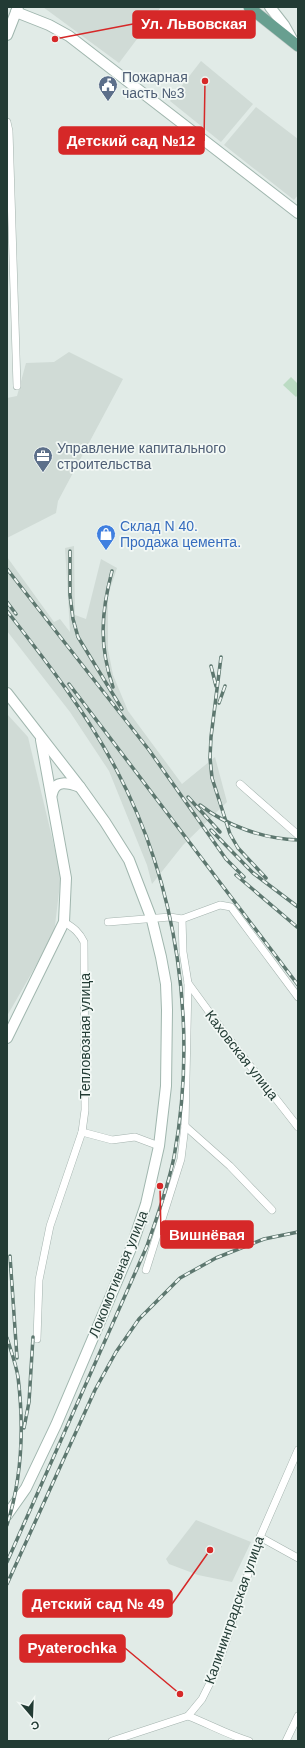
<svg xmlns="http://www.w3.org/2000/svg" width="305" height="1748" font-family="Helvetica,sans-serif">
<style>
.built{fill:#d0dbd6}
.green{fill:#bbdbc3}
.lines{fill:none;stroke-linecap:round;stroke-linejoin:round}
.street-casing{stroke:#a4b3ae;stroke-width:8}
.secondary-casing{stroke:#a0b6ae;stroke-width:12}
.primary-casing{stroke:#c1c8c6;stroke-width:12}
.street{stroke:#fff;stroke-width:7}
.secondary{stroke:#fff;stroke-width:10}
.primary{stroke:#689f90;stroke-width:11}
.rail-casing{stroke:#5d776f;stroke-width:3.5}
.rail{stroke:#f2f8f5;stroke-width:2;stroke-dasharray:6;stroke-linecap:butt}
.labels{text-anchor:middle;dominant-baseline:central;stroke-width:3.5;stroke-linejoin:round;paint-order:stroke}
.service-label{font-size:14px;fill:#4e5e75;stroke:#f2f8f5;text-anchor:start}
.shop-label{font-size:14px;fill:#366cbe;stroke:#f2f8f5;text-anchor:start}
.street-label{font-size:14px;fill:#223b34;stroke:#f2f8f5}
.leader{fill:none;stroke:#d62828;stroke-width:1.5}
.callout-dot{fill:#d62828;stroke:#f2f8f5;stroke-width:1.5}
.callout{fill:#d62828;stroke:#d62828;stroke-width:1.5}
.callout-label{font-size:15px;text-anchor:middle;font-weight:bold;fill:#fff}
</style>
<rect width="100%" height="100%" fill="#e1ebe7"/>
<!-- built -->
<g class="built">
<polygon points="43,7 161,7 119,63"/>
<polygon points="201,61 253,104 221,142 170,101"/>
<polygon points="256,107 298,139 298,195 294,200 224,145"/>
<polygon points="69,352 123,379 58,501 56,513 7,538 7,398 17,396 26,363 54,362"/>
<polygon points="74,546 75,615 86,619 101,559 117,568 108,595 108,649 113,675 128,711 182,784 215,757 227,802 183,845 152,884 147,865 109,771 70,712 7,631 7,557 54,622 60,619 70,632 65,548"/>
<polygon points="7,714 28,737 61,875 54,934 7,1016"/>
<polygon points="196,1520 251,1542 232,1582 198,1575 169,1564 166,1559"/>
</g>
<!-- green -->
<polygon class="green" points="291,377 298,384 298,395 296,397 283,385"/>
<g class="lines">
<!-- street casing -->
<g class="street-casing">
<g id="street">
<polyline points="7,122 9,131 17,386"/>
<polyline points="240,784 298,835"/>
<polyline points="108,922 170,917 182,919 220,905 231,907 298,997"/>
<polyline points="188,983 226,1035 298,1127"/>
<polyline points="185,1126 230,1166 272,1210"/>
<polyline points="82,1132 112,1140 135,1137 159,1146"/>
<polyline points="146,1270 181,1159 185,1126 188,983 183,952 182,919"/>
<path d="M37,1339L39,1280L50,1226L82,1132L85,1110L84,942C79,932 74,928 64,922"/>
<polyline points="260,1537 298,1558"/>
<path d="M188,1716C209,1724 228,1735 249,1741"/>
<polyline points="112,1741 188,1716 202,1699 215,1673 228,1636 260,1537 298,1450"/>
<polyline points="286,1741 298,1716"/>
</g>
</g>
<!-- secondary casing -->
<g class="secondary-casing">
<g id="secondary">
<polyline points="270,7 284,25 293,41"/>
<polyline points="16,12 49,25 69,36 298,213"/>
<polyline points="7,35 18,7"/>
<polyline points="7,693 80,787 105,822 129,860 152,920 161,957 166,984 167,1010 166,1086 159,1146 146,1204 132,1246 56,1425 26,1488 7,1515"/>
<path d="M52,794C55,779 69,783 80,787"/>
<polyline points="7,1038 64,922 66,878 41,740"/>
</g>
</g>
<!-- primary casing -->
<g class="primary-casing">
<polyline id="primary" points="249,7 298,46"/>
</g>
<!-- street -->
<use href="#street" class="street"/>
<!-- secondary -->
<use href="#secondary" class="secondary"/>
<!-- primary -->
<use href="#primary" class="primary"/>
<!-- rail casing -->
<g class="rail-casing">
<g id="rail">
<polyline points="70,551 70,595 73,619 78,637 122,709"/>
<polyline points="7,569 149,750 226,859 244,877"/>
<path d="M112,571C101,613 99,646 113,687"/>
<polyline points="7,602 16,614"/>
<path d="M7,611C46,661 86,712 116,769C178,886 198,1027 174,1157C168,1187 157,1217 147,1246L7,1562"/>
<polyline points="221,657 211,737 210,758 212,778 230,834 238,848 266,878"/>
<polyline points="211,666 216,686"/>
<polyline points="69,684 298,985"/>
<polyline points="219,703 225,686"/>
<polyline points="188,797 220,832"/>
<path d="M200,805C227,826 264,839 298,840"/>
<polyline points="211,830 253,873 298,907"/>
<polyline points="236,875 297,927"/>
<polyline points="10,1256 17,1358"/>
<path d="M7,1338C11,1351 16,1364 18,1377C24,1426 22,1478 7,1525"/>
<polyline points="24,1428 29,1402 33,1337"/>
<polyline points="7,1584 95,1390 116,1352 139,1319 180,1278 216,1258 264,1239 298,1232"/>
</g>
</g>
<!-- rail -->
<use href="#rail" class="rail"/>
</g>
<!-- icons -->
<defs>
<g id="civic-pin" transform="scale(1)"><path d="M0 17L-7.5 6A9.5 9.5 0 1 1 7.5 6Z" fill="#5c6f8a" stroke="#f2f8f5"/><path d="M-.6-6.5H3V-4.5H.6V-3L4-1V1h2V6H-6V1h2V-1L-.6-3ZM-1.2 2.5V6h2.4V2.5Z" fill="#fff"/></g>
<g id="office-pin" transform="scale(1)"><path d="M0 17L-7.5 6A9.5 9.5 0 1 1 7.5 6Z" fill="#5c6f8a" stroke="#f2f8f5"/><path d="M-6-3h4V-5.5h4V-3h4V5H-6ZM-1-4.5V-3h2v-1.5ZM-6 0V1H6V0Z" fill="#fff"/></g>
<g id="shop-pin" transform="scale(1)"><path d="M0 17L-7.5 6A9.5 9.5 0 1 1 7.5 6Z" fill="#3f7fe0" stroke="#f2f8f5"/><path d="M-5-2.5h2.3a2.7 3.5 0 0 1 5.4 0H5L5.5 6h-11ZM-1.5-2.5h3a1.5 2.3 0 0 0-3 0Z" fill="#fff"/></g>
</defs>
<g fill-rule="evenodd">
<use href="#civic-pin" x="108" y="85"/>
<use href="#office-pin" x="43" y="456"/>
<use href="#shop-pin" x="106" y="534"/>
</g>
<g class="labels">
<!-- service labels -->
<g class="service-label">
<text x="122" y="77">Пожарная<tspan x="122" dy="16">часть №3</tspan></text>
<text x="57" y="448">Управление капитального<tspan x="57" dy="16">строительства</tspan></text>
</g>
<!-- shop labels -->
<g class="shop-label">
<text x="120" y="526">Склад N 40.<tspan x="120" dy="16">Продажа цемента.</tspan></text>
</g>
<!-- street labels -->
<g class="street-label">
<text transform="translate(85 1036) rotate(-90)">Тепловозная улица</text>
<text transform="translate(242 1055) rotate(52)">Каховская улица</text>
<text transform="translate(118 1274) rotate(-68)">Локомотивная улица</text>
<text transform="translate(234 1610) rotate(-71)">Калининградская улица</text>
</g>
</g>
<!-- callouts -->
<path class="leader" d="M55 39L133 24M205 81L204 141M160 1186L161 1235M210 1550L172 1604M180 1694L125 1648"/>
<g class="callout-dot">
<circle cx="55" cy="39" r="4"/>
<circle cx="205" cy="81" r="4"/>
<circle cx="160" cy="1186" r="4"/>
<circle cx="210" cy="1550" r="4"/>
<circle cx="180" cy="1694" r="4"/>
</g>
<g class="callout">
<rect x="133" y="11" width="122" height="27" rx="4"/>
<rect x="59" y="127" width="145" height="27" rx="4"/>
<rect x="161" y="1221" width="92" height="27" rx="4"/>
<rect x="23" y="1590" width="149" height="27" rx="4"/>
<rect x="20" y="1635" width="105" height="27" rx="4"/>
</g>
<g class="callout-label">
<text x="194" y="29">Ул. Львовская</text>
<text x="131" y="146">Детский сад №12</text>
<text x="207" y="1240">Вишнёвая</text>
<text x="98" y="1609">Детский сад № 49</text>
<text x="72" y="1653">Pyaterochka</text>
</g>
<!-- border -->
<rect width="305" height="1748" fill="none" stroke="#223b34" stroke-width="16"/>
<!-- north arrow -->
<g transform="translate(32 1716) rotate(161)" stroke="#f2f8f5" stroke-width="3" paint-order="stroke">
<path d="M0-3L7 15L0 10L-7 15Z" fill="#223b34"/>
<text y="-6" font-size="11" font-weight="bold" text-anchor="middle" fill="#223b34">С</text>
</g>
</svg>
